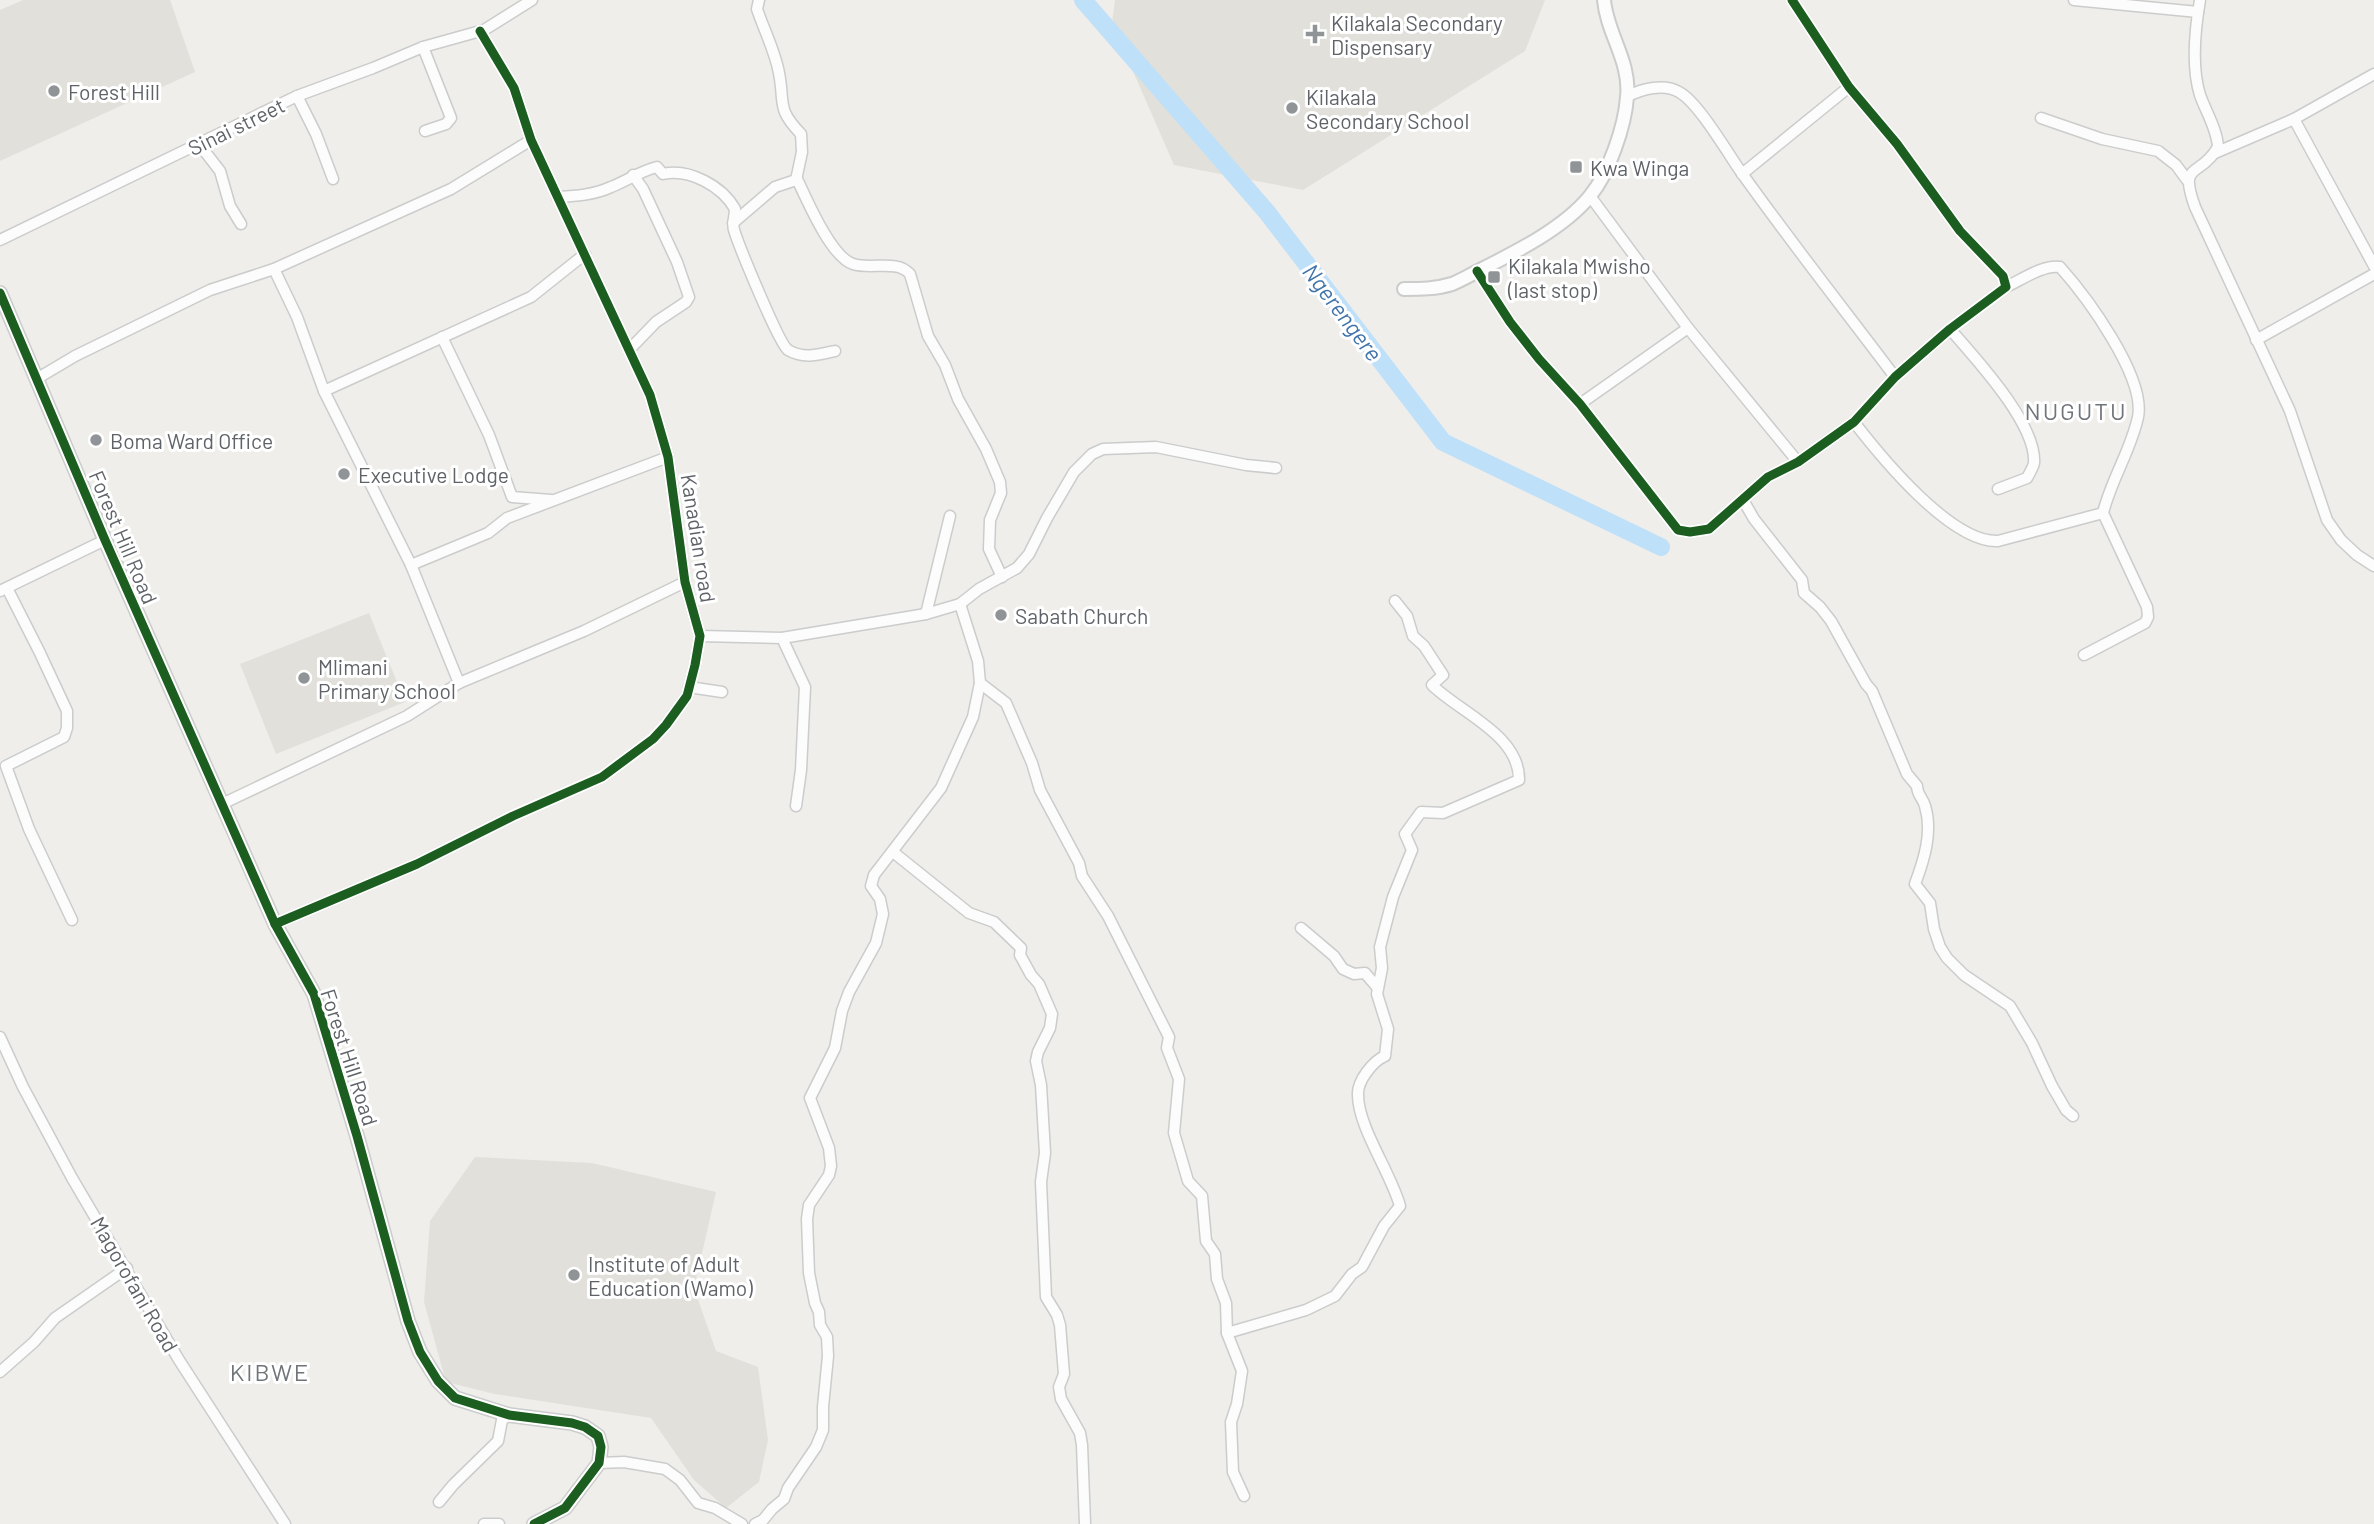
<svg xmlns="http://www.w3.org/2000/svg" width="2374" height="1524" font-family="Barlow,sans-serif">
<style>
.education{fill:#e2e0da}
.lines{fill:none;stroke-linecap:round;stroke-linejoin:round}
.river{stroke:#bfe0f9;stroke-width:18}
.minor-casing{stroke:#cbcccc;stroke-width:13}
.tertiary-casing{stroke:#cbcccc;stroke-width:16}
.minor{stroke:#fdfcfc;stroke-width:10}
.tertiary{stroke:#fdfcfc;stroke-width:12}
.cycleway-casing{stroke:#fff;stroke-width:13}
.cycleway{stroke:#1b5e20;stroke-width:9}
.poi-dot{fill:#919496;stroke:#fff;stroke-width:2.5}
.labels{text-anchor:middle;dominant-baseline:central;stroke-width:6;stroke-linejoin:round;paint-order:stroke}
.poi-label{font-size:21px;fill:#5f6368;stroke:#fff;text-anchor:start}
.street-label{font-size:21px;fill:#5f6368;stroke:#fff}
.water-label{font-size:23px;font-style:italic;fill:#4174aa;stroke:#fff}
.quarter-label{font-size:24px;letter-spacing:2px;fill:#70757a;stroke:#fff}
</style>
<rect width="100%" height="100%" fill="#efeeea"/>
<!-- education -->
<g class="education">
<polygon points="23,0 170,0 195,72 0,161 0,10"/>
<polygon points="1115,0 1545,0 1525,51 1303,190 1174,165 1112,23"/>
<polygon points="369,613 405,702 276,754 240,664"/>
<polygon points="475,1157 592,1163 716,1192 694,1288 716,1351 758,1367 768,1440 759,1482 726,1508 694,1480 651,1418 495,1394 446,1382 424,1302 430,1221"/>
</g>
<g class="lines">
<!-- river -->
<polyline class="river" points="1083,0 1266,211 1443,442 1661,547"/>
<!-- minor casing -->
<g class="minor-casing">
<g id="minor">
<polyline points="2074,0 2198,12"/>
<path d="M2200,0C2195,29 2191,66 2200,95C2206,112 2217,129 2218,147C2200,179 2178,160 2195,207L2290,411L2327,520L2341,540L2357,555L2374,566"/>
<polyline points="423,47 451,118 446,124 425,131"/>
<polyline points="297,96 316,134 333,179"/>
<path d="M1628,96C1642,89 1664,83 1679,92C1698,102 1727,152 1741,172C1790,241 1843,308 1895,377"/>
<polyline points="2041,118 2102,139 2158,151 2176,165 2187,180"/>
<polyline points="2294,119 2374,266"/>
<polyline points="199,144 220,171 230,206 241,224"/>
<polyline points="2215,153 2294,119 2374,74"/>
<polyline points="1742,174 1849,87"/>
<path d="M797,179C807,200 831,257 853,264C871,270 897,259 910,274L928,336L945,365L958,399L986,449L1000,482L1001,493L990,520L989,549L1002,577"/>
<polyline points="1590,196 1688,328 1798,462"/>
<path d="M557,197C575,196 594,195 611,187C627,181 640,171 657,167L663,174C689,168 722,186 735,209C735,216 732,223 734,230C739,246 779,344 788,350C803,359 818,355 835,351"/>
<path d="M733,223L775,187L796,180L802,152L801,134C776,108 785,104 779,73C775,51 764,30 757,9L759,0"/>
<polyline points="0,240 297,96 373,68 423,47 484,30 532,0"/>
<polyline points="274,269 297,317 324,391 411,565 459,683"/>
<polyline points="1477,271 1510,322 1539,359 1580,404 1678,530 1690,532 1709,529 1768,477 1798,462 1854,422 1895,377 1950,329 2006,287 2003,276 1960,231 1897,144 1849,87 1792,0"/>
<path d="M2006,287C2021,280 2044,264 2060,267C2086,296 2146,377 2138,417C2131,450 2111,480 2103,513L2147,607L2148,617L2145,623L2084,655"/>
<path d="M1950,329C1975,358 2037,424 2034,463C2033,468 2029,474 2027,478L1998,489"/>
<polyline points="442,337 489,435 512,497 551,500"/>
<polyline points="2256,340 2374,274"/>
<polyline points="629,350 656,322 686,302 689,297 677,262 643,189 633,175"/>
<polyline points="38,378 75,356 210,290 274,269 451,189 531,140"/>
<polyline points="324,391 531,297 585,254"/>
<polyline points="1580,404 1688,328"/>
<path d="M1854,422C1881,457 1951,543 1998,541L2103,513"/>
<path d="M1743,500L1754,519L1802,580L1804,593L1820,607L1831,621L1866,684L1872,691L1907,774L1917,786C1917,795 1923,798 1925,806C1933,832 1924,860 1915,884L1930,903L1934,929L1940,947L1947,958L1964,975L2010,1006L2032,1043L2052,1086L2066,1110L2073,1116"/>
<polyline points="411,565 488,533 507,518 668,457"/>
<polyline points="7,588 39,651 67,711 67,728 64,737 6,766 29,829 72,920"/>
<polyline points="0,591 105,540"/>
<polyline points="926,614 950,516"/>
<polyline points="700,636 782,638 926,614 960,604 979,589 1017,568 1029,554 1047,518 1074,472 1092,454 1103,449 1156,447 1246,465 1276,468"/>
<polyline points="782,638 805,687 801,770 796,806"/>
<polyline points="980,683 1006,703 1032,763 1040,790 1079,863 1082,876 1108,916 1169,1037 1167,1048 1179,1079 1174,1133 1188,1181 1202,1196 1206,1241 1215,1254 1217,1279 1226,1303 1227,1333 1242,1371 1237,1404 1231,1422 1233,1472 1244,1496"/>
<polyline points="689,687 722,692"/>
<polyline points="222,804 407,716 459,683 584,631 685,582"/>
<polyline points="893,852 969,913 994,922 1021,948 1020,955 1031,975 1039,984 1052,1014 1050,1028 1038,1052 1036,1061 1041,1085 1045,1153 1041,1182 1046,1297 1057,1315 1060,1325 1064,1374 1059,1387 1061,1399 1080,1433 1082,1445 1085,1524"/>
<polyline points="275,924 417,864 513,816 602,777 653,739 666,725 687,696 695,665 700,636 685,582 668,457 650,395 531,140 514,88 480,31"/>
<polyline points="1301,928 1334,956 1343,969 1354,974 1365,973 1377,987"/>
<polyline points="0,1037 23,1087 72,1178 179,1360 285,1524"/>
<path d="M1227,1333L1306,1310L1335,1296L1352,1274L1362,1267L1384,1226L1400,1206C1391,1173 1358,1127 1358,1095C1357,1081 1373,1061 1385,1056L1388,1029L1377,994L1382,968L1380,947L1393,897L1412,850L1405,834L1421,812L1443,813L1519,780C1520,735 1459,712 1432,685L1443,675L1424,646L1413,636L1407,616L1395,601"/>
<polyline points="0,1372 34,1342 55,1318 127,1268"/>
<polyline points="599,1463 624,1462 665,1469 680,1480 698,1503 715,1508 742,1524"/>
<polyline points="439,1502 453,1485 498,1441 502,1420 509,1415"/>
<polyline points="484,1524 499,1524"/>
<polyline points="755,1524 763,1520 772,1509 784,1499 788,1488 816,1447 823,1430 823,1407 828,1356 827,1337 820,1325 819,1312 815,1303 809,1273 807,1219 809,1205 829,1175 831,1166 829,1148 810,1098 835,1048 842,1011 849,992 876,943 883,914 880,899 871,886 874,875 941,788 973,717 980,683 978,661 960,604"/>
</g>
</g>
<!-- tertiary casing -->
<g class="tertiary-casing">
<g id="tertiary">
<path d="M1404,289C1420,289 1436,289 1452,284C1462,280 1470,275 1480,270C1516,252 1564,228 1590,196C1609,173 1625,126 1627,97C1631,62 1607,34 1604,0"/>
<polyline points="0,293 105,540 275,924 314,994 357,1136 408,1321 420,1352 438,1381 455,1398 509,1415 572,1423 585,1427 598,1436 601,1447 599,1463 565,1508 534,1524"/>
</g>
</g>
<!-- minor -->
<use href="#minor" class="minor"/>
<!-- tertiary -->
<use href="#tertiary" class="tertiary"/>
<!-- cycleway casing -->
<g class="cycleway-casing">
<g id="cycleway">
<polyline points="1477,271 1510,322 1539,359 1580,404 1678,530 1690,532 1709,529 1768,477 1798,462 1854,422 1895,377 1950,329 2006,287 2003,276 1960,231 1897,144 1849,87 1792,0"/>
<polyline points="0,293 105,540 275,924 314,994 357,1136 408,1321 420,1352 438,1381 455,1398 509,1415 572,1423 585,1427 598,1436 601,1447 599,1463 565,1508 534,1524"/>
<polyline points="275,924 417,864 513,816 602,777 653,739 666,725 687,696 695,665 700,636 685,582 668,457 650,395 531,140 514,88 480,31"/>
</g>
</g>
<!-- cycleway -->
<use href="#cycleway" class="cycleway"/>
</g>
<!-- markers -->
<g class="poi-dot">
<path d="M1311.5 23.5h7v7h7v7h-7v7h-7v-7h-7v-7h7z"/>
<circle cx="54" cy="91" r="7"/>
<circle cx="1292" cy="108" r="7"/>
<rect x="1569" y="160" width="14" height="14" rx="3.5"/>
<rect x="1487" y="270" width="14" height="14" rx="3.5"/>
<circle cx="96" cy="440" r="7"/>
<circle cx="344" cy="474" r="7"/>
<circle cx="1001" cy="615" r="7"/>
<circle cx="304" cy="678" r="7"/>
<circle cx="574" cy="1275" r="7"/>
</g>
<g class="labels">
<!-- poi labels -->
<g class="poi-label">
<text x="1331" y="22">Kilakala Secondary<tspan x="1331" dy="24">Dispensary</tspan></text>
<text x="68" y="91">Forest Hill</text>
<text x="1306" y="96">Kilakala<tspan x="1306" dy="24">Secondary School</tspan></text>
<text x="1590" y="167">Kwa Winga</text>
<text x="1508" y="265">Kilakala Mwisho<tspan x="1508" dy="24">(last stop)</tspan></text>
<text x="110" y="440">Boma Ward Office</text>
<text x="358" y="474">Executive Lodge</text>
<text x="1015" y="615">Sabath Church</text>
<text x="318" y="666">Mlimani<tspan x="318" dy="24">Primary School</tspan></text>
<text x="588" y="1263">Institute of Adult<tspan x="588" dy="24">Education (Wamo)</tspan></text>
</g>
<!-- street labels -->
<g class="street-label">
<text transform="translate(236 126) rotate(-26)">Sinai street</text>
<text transform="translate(124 537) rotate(67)">Forest Hill Road</text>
<text transform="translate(699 538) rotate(81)">Kanadian road</text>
<text transform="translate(350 1057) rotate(72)">Forest Hill Road</text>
<text transform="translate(135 1284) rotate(60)">Magorofani Road</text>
</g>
<!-- water labels -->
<g class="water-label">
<text transform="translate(1343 312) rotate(53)">Ngerengere</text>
</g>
<!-- quarter labels -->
<g class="quarter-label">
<text x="2076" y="410">NUGUTU</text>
<text x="270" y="1371">KIBWE</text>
</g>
</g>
</svg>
